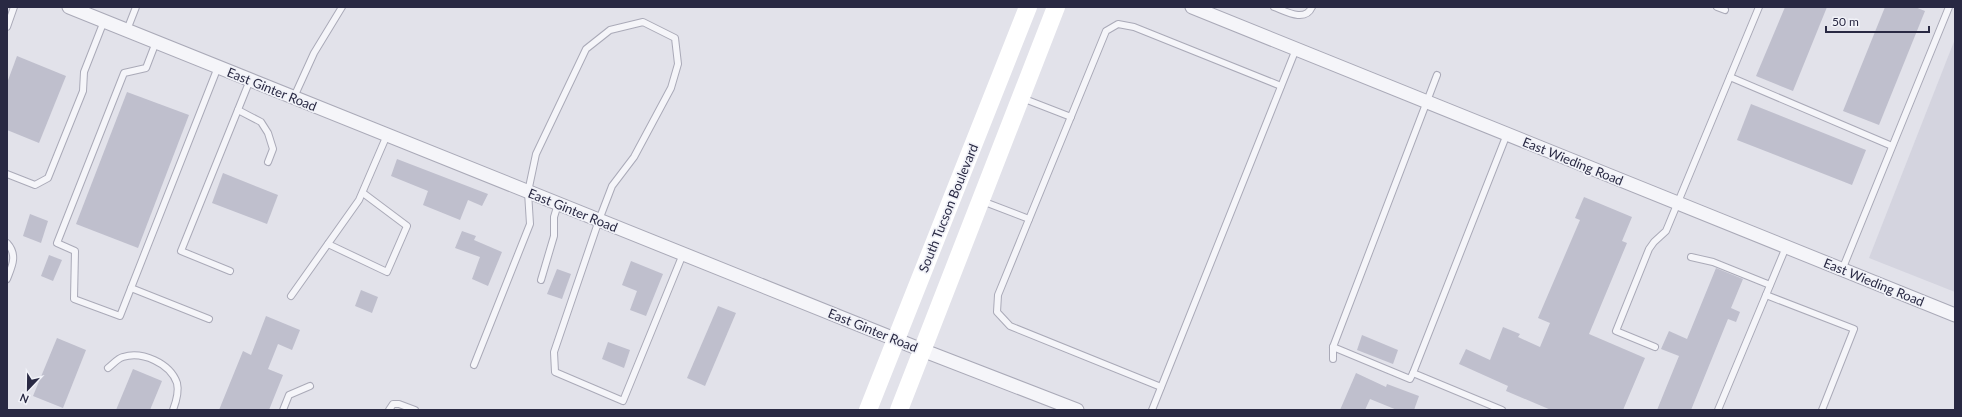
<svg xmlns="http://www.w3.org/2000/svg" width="1962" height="417" font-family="Lato,sans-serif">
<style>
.built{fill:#d4d4df}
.building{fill:#bfbfcd}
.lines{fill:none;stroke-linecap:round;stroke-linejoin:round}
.service-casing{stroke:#aaaab8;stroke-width:8}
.minor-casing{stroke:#aaaab8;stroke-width:15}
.service{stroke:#f5f5f9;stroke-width:6}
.minor{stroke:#f5f5f9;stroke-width:13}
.secondary{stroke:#fff;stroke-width:18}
.labels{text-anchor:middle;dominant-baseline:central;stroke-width:3.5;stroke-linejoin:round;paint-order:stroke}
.street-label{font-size:13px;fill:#292943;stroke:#f1f2f8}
</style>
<rect width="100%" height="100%" fill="#e2e2ea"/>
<!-- built -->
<polygon class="built" points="1955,39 1955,292 1869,258"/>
<!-- building -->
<g class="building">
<polygon points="1785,7 1827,7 1793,91 1756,76"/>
<polygon points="1885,7 1915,7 1925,11 1879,125 1843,111"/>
<polygon points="17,56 66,76 39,143 7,130 7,83"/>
<polygon points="127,92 189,115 138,248 76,224"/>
<polygon points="1751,104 1866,150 1852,185 1737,140"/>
<polygon points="397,159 488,194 482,206 468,200 460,220 423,205 428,191 391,176"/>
<polygon points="223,173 278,195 267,224 212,203"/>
<polygon points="1584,197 1632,217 1622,241 1627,243 1589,334 1645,358 1623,410 1551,410 1506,391 1508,386 1459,364 1466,349 1490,360 1503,327 1520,334 1518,337 1540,347 1550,323 1538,318 1580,220 1575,218"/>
<polygon points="30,214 48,221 41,243 23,236"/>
<polygon points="462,231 476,236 474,240 502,252 488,286 472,279 480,257 455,248"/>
<polygon points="49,255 62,260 53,281 41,276"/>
<polygon points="631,261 663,274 646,316 630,310 637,291 622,285"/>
<polygon points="1716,268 1743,279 1731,308 1740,312 1736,322 1728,319 1691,410 1657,410 1679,356 1661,349 1669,331 1687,339"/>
<polygon points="557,269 571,274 562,299 547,294"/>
<polygon points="361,290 378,297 372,313 355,306"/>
<polygon points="718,306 736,313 705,386 687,378"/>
<polygon points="266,316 300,330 292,350 278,344 268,369 283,375 269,410 219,410 243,351 251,355"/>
<polygon points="1362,335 1398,350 1393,364 1357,350"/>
<polygon points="57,338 86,350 63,408 33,396"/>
<polygon points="608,342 630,350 624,368 602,359"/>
<polygon points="133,369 162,381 150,410 116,410"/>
<polygon points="1356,373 1386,387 1387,384 1419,396 1414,410 1397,410 1370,399 1365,410 1340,410"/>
</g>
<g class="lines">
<!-- service casing -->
<g class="service-casing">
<g id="service">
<path d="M1274,7C1285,11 1305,23 1312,7"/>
<polyline points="1717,7 1725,10"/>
<polyline points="7,27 14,7"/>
<polyline points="127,30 136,7"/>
<polyline points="156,42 146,68 124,73 57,243 75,251 74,299 120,316 218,67"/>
<polyline points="1730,77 1892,146"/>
<polyline points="294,97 314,53 342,7"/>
<polyline points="1022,98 1071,117"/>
<polyline points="238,110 261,122 268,133 273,149 268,162"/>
<polyline points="7,174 35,185 48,178 83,91 84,72 104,21"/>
<polyline points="982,201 1029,219"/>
<path d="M7,243C18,255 12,266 7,279"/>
<polyline points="328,244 387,272 407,226 363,193"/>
<polyline points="1786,247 1766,295 1854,329 1822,410"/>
<polyline points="1691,257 1713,262 1770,285"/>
<polyline points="1842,270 1949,7"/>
<polyline points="230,271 181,251 250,80"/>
<polyline points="541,280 554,236 554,217 558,204"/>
<polyline points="131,288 209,319"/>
<polyline points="291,296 359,200 387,135"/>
<polyline points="1333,347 1333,359"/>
<polyline points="1655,347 1616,331 1649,249 1654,242 1666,231 1759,7"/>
<polyline points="474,365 530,224 528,192 536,154 586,49 610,30 643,22 675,38 678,64 671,88 634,157 612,186 599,220 554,352 555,372 623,401 683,254"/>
<path d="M108,368C112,365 118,358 123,357C142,351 170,363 177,383C179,391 176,402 173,410"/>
<polyline points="1413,373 1410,379 1333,347 1437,75"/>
<polyline points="1161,387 1010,326 997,312 998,295 1106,31 1118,24 1134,27 1281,86"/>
<polyline points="283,410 289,395 310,386"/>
<polyline points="389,410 393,404 399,404 415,410"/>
<polyline points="1152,410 1296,49"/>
<polyline points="1502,410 1413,373 1507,134"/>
<polyline points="1718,410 1766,295"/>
</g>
</g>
<!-- minor casing -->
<g class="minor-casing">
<g id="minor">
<polyline points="69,7 922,350 1077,410"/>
<polyline points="1192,7 1955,315"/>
</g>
</g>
<!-- service -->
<use href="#service" class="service"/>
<!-- minor -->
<use href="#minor" class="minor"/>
<!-- secondary -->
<g class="secondary">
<polyline points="868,410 1028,7"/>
<polyline points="899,410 1056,7"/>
</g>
</g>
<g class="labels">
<!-- street labels -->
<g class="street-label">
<text transform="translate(272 89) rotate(22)">East Ginter Road</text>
<text transform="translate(1573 161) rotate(22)">East Wieding Road</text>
<text transform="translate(948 208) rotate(-68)">South Tucson Boulevard</text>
<text transform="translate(573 210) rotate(22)">East Ginter Road</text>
<text transform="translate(1874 282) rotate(22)">East Wieding Road</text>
<text transform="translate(873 330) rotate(22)">East Ginter Road</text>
</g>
</g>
<!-- border -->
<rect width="1962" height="417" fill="none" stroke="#292943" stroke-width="16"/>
<!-- north arrow -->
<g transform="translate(28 389) rotate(202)" stroke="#f1f2f8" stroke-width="3" paint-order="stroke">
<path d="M0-3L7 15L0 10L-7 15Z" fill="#292943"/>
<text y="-6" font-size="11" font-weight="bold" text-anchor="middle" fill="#292943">N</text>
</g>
<!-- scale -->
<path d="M1826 26v6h103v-6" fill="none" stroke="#292943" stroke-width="2"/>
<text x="1832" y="26" font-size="12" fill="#292943" stroke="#f1f2f8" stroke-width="3" paint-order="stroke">50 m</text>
</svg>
